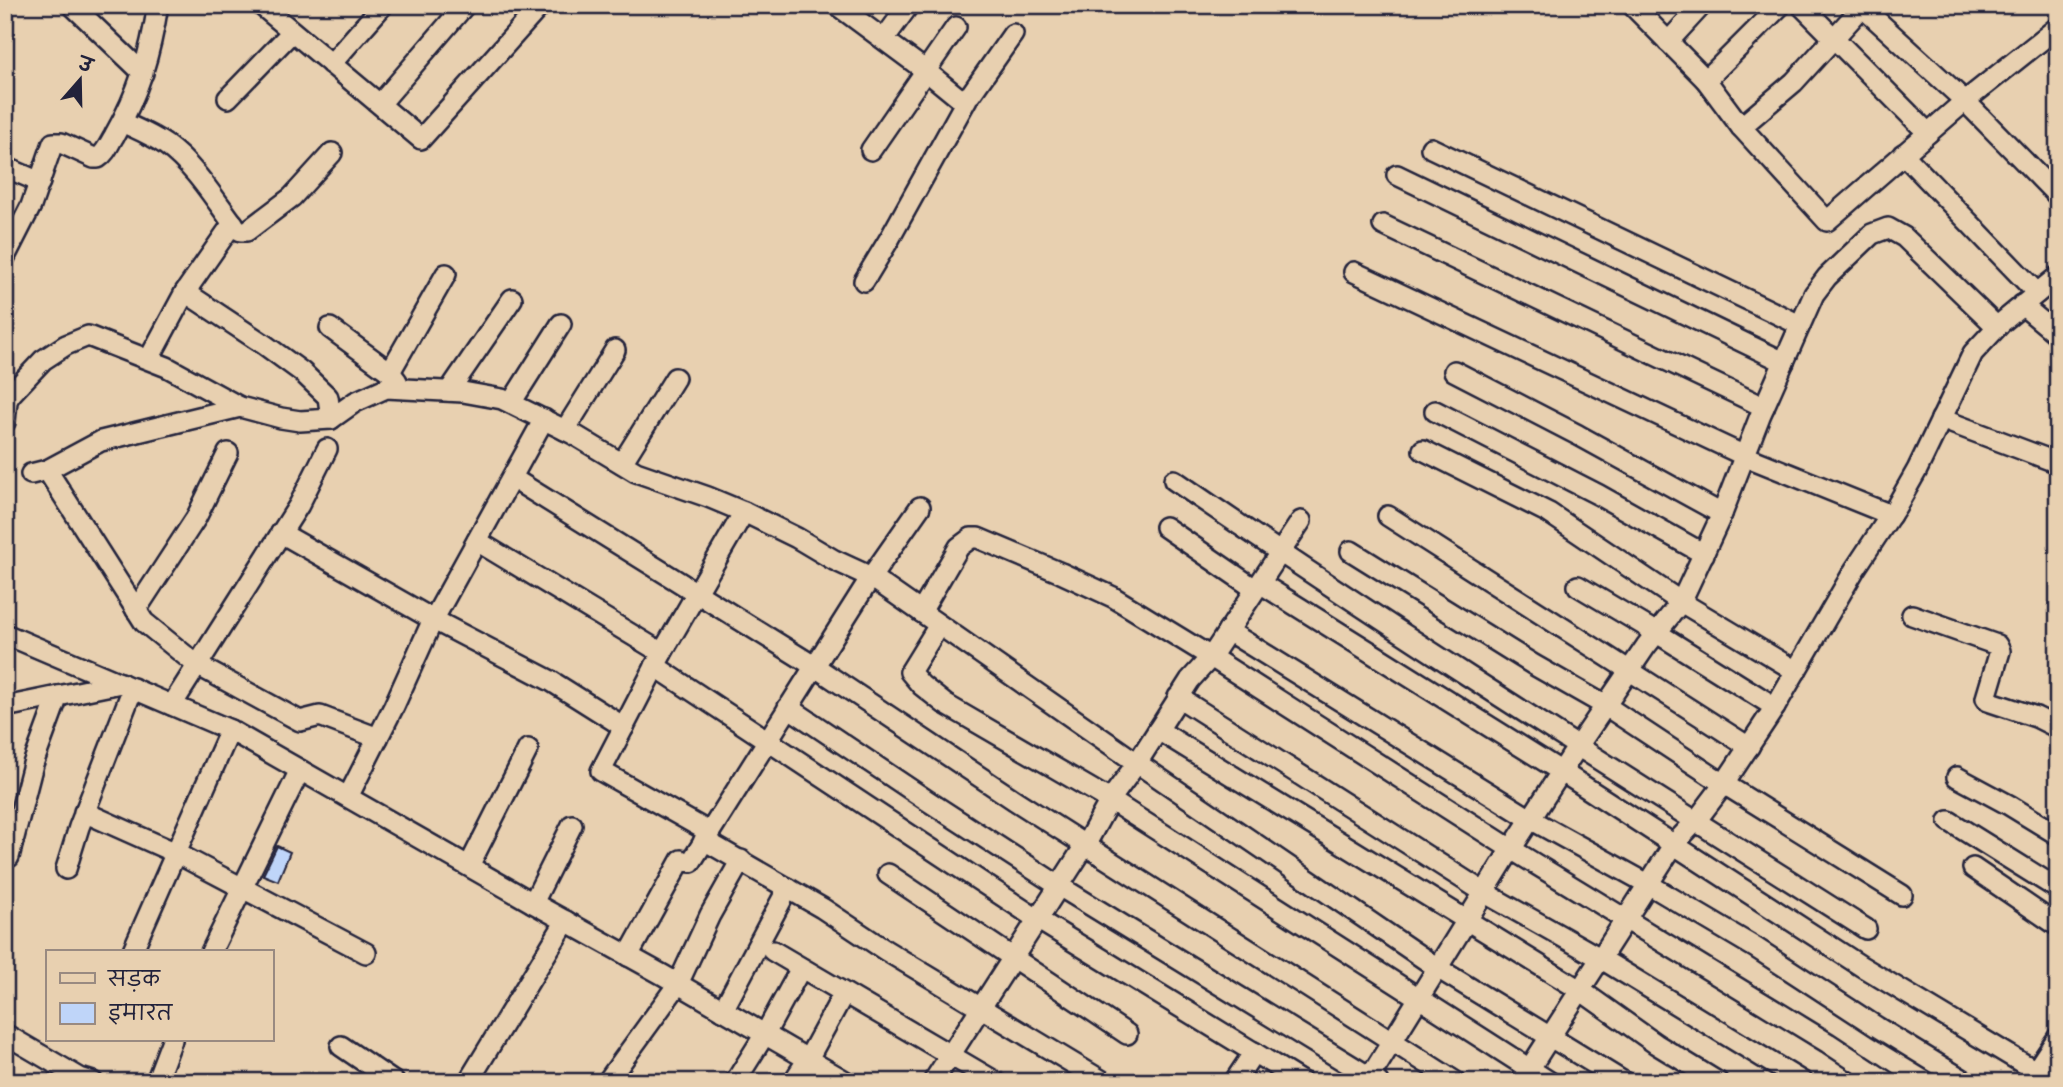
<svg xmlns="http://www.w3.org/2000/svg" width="2063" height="1087" font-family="'Architects Daughter','Playpen Sans Deva',sans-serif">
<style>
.building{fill:#bfd5f9;stroke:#22223b;stroke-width:2}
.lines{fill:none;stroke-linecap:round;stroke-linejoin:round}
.minor-casing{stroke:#22223b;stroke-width:24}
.minor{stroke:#e8d0b0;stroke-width:19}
</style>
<rect width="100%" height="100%" fill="#e8d0b0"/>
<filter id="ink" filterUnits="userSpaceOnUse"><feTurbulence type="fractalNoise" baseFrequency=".0143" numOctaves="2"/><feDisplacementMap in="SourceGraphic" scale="14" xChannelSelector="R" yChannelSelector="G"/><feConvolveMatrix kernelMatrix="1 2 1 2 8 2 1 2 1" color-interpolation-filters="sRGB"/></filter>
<g filter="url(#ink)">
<!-- building -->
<polygon class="building" points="277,846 290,852 278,881 263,875"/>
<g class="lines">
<!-- minor casing -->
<g class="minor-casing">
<g id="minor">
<polyline points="72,5 143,73"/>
<polyline points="261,5 421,139 541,5"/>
<polyline points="837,5 926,71 959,98 963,99 971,94 1013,34"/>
<polyline points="1632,5 1706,80 1741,127 1827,221 1965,101 2058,27"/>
<polyline points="1801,5 1928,133"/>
<polyline points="1860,5 1965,101 2058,196"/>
<polyline points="884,39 909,5"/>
<polyline points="1668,42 1702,5"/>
<polyline points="331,64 383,5"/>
<polyline points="1706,80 1781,5"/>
<polyline points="228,98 292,32"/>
<polyline points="380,104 465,5"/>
<path d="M122,122C137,129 152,135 166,145C195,166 215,200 237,229L241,231H247L292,197L332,153"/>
<polyline points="1741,127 1794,82 1864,5"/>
<polyline points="1431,148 1800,325"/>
<polyline points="871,150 956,27"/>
<polyline points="1903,154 2037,293"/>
<polyline points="5,167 40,182"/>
<polyline points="1397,175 1784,362"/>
<polyline points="1383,225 1764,407"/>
<path d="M5,257L31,206L53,143H61L94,158H98C106,153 109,144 114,136C139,92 150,55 158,5"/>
<polyline points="1354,272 1745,456 1891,515"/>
<polyline points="864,281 890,238 967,99"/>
<polyline points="185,292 265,345 302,372 328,397 331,419 355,402 386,388 463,392 502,399 573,434 636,472 708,497 744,512 797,538 834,560 871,577 691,862"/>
<polyline points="2022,305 2058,335"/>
<polyline points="330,328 390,372 397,381"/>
<polyline points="149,359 185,292 233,223"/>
<polyline points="1454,371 1578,435 1722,514"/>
<polyline points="390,372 446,274"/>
<polyline points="449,391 512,299"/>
<polyline points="10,395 43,360 66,345 88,336 167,367 240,407"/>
<polyline points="511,403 561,324"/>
<polyline points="1435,411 1599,495 1704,554"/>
<polyline points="1941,419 2058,463"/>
<polyline points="5,422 7,401 10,395 6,387"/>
<polyline points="565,430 615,350"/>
<polyline points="1423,450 1549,513 1681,602 1796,671"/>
<polyline points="622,463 675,378"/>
<polyline points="47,470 144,622 197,665 300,721 320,716 378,738"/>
<polyline points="31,474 47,470 101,441 240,407 281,418 300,421 331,419"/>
<polyline points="512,478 814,666 1016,801 1456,1082"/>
<path d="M1174,480C1400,636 1634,782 1866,929"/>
<polyline points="920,507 871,577 1137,763 1439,969 1624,1082"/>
<polyline points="1388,516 1749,747"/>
<polyline points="1165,527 1255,589"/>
<polyline points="281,533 434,620 551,681 624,727"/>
<polyline points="477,541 662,653"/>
<polyline points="1351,551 1534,665 1606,706 1724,784 1902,895"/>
<polyline points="1260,583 1562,772 1861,966 2054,1082"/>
<polyline points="1578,586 1657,633 1775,707"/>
<polyline points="136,610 196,518 228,453"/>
<polyline points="921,612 959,547 971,538 978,538 1061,573 1113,597 1211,657 1511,849 1828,1043 1887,1082"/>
<polyline points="1912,615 1997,645 2000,651 1986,698 1988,701 2036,717 2058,728"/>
<polyline points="939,625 910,672 921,685 945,704 1110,800 1550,1082"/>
<polyline points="1228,631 1532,820 1648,884 1756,948 1877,1027 1967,1082"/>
<polyline points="5,634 230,730 533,903 663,975 847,1082"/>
<polyline points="655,666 1037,919 1302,1082"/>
<polyline points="1178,697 1485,893 1600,958 1803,1082"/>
<polyline points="172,705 299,505 327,449"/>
<polyline points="5,707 121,683"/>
<polyline points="788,707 928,801 1059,886 1378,1082"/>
<polyline points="1158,730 1580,990 1656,1044 1718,1082"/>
<polyline points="1957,777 2009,805 2058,835"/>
<polyline points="348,797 394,706 431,624 544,419"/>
<polyline points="84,812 176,853 366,953"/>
<polyline points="1949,821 2058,889"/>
<polyline points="709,832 601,771 662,653 744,512"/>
<polyline points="704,840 822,908 885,950 1104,1082"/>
<polyline points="9,857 33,764 58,696"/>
<polyline points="469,866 528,749"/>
<polyline points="1973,868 2058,926"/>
<polyline points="66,869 79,827 133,688"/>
<polyline points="888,874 1127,1034"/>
<polyline points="533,903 572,825"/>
<polyline points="773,951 996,1082"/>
<polyline points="132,952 230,730"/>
<polyline points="211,952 300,770"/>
<polyline points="628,956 681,860"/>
<polyline points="723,1010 788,888"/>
<polyline points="5,1034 80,1078 93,1082"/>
<polyline points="341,1046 394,1082"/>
<polyline points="2029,1081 2058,1037"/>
<polyline points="156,1082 172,1040"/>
<polyline points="468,1082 566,921"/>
<polyline points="607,1082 678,984 710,915 741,860"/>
<polyline points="735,1082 765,1034 801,968"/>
<polyline points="793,1082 808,1059 844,993"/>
<polyline points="933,1082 1086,844 1110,800 1137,763 1190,680 1211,657 1301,521"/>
<polyline points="1234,1082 1254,1052"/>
<polyline points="1367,1082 1506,857 1578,746 1646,646 1681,602 1722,514 1760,416 1814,294 1827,277 1872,234 1888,228 1904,237 1997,327"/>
<polyline points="1521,1082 1674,844 1696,821 1724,784 1775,707 1855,569 1896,507 1917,470 1973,353 2001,323 2058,276"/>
</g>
</g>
<!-- minor -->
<use href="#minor" class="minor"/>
</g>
</g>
<!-- margin -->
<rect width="2063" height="1087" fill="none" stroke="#e8d0b0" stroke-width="28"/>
<rect x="14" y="14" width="2035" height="1059" fill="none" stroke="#22223b" stroke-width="2.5" filter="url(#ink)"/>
<!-- legend -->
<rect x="46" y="950" width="228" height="91" fill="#e8d0b0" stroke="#998a81" stroke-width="2"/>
<rect x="60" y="973" width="35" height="10" fill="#e8d0b0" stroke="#998a81" stroke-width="2"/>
<text x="108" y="986" font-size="21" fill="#22223b">सड़क</text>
<rect x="60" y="1003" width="35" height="21" fill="#bfd5f9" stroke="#998a81" stroke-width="2"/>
<text x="108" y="1020" font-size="21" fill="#22223b">इमारत</text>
<!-- north arrow -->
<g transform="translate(80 80) rotate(20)" stroke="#e8d0b0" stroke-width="5" paint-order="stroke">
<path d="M0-5L12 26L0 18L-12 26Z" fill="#22223b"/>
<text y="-10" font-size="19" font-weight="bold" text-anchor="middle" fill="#22223b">उ</text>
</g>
</svg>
